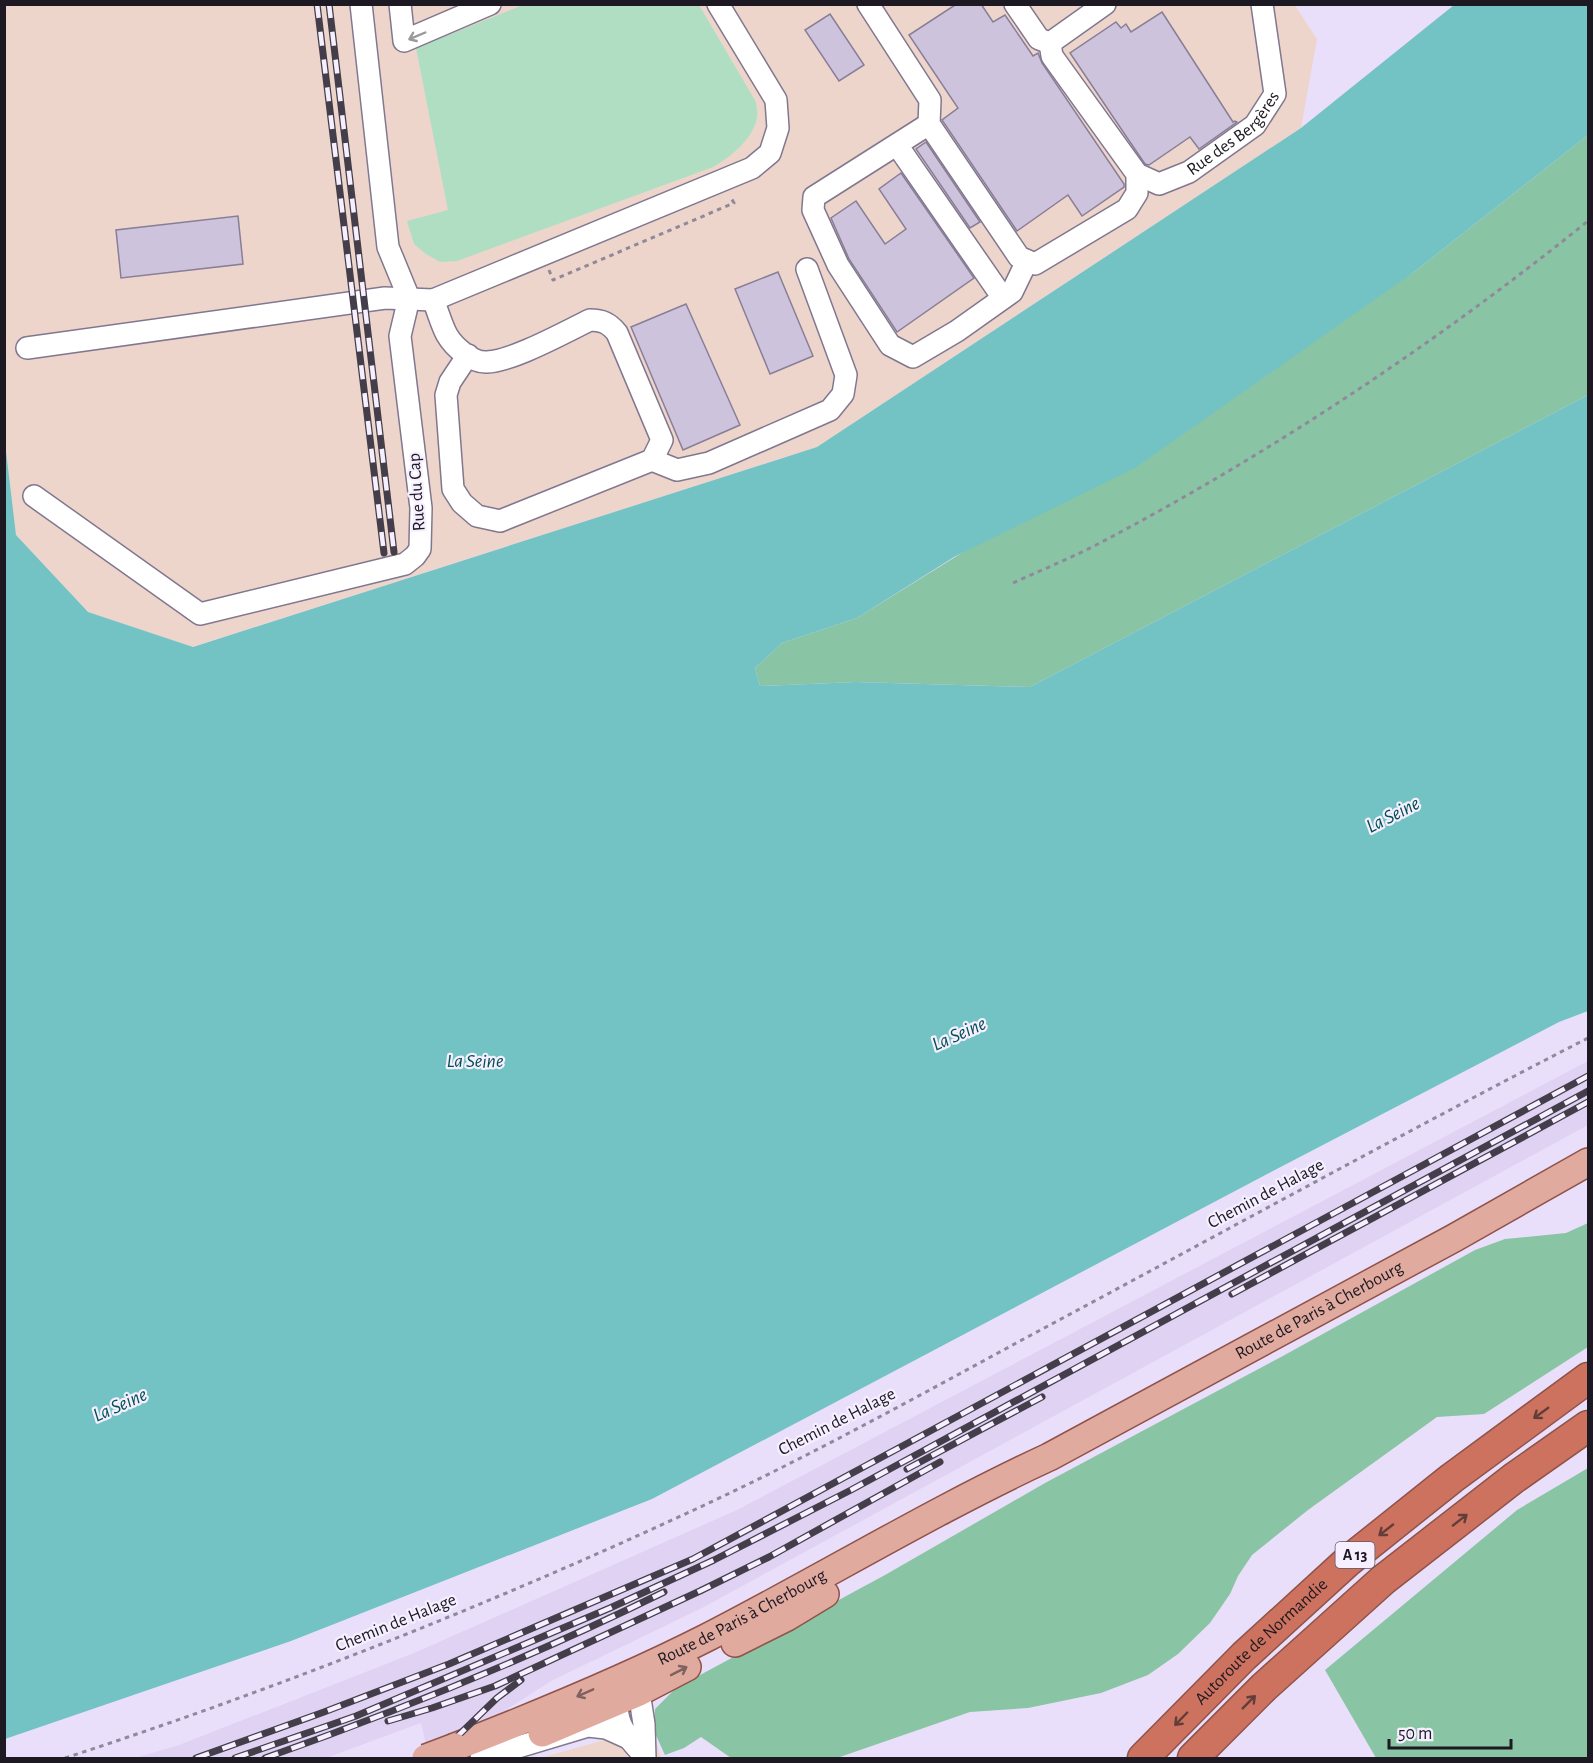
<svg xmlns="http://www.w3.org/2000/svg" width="1593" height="1763" font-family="'Alegreya Sans',sans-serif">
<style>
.built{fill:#e0d2f3}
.industrial{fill:#edd5cb}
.green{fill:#afdec3}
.forest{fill:#89c5a4}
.water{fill:#73c2c4}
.building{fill:#cec3dd;stroke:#887e96;stroke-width:1.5}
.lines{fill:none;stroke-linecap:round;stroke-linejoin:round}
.minor-casing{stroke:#81778f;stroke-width:24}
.major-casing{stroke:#8f534a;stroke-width:30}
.highway-casing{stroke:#8f534a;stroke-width:33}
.path{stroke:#90889b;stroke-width:3;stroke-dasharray:4.5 4.5;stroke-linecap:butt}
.minor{stroke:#fff;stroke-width:21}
.major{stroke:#e1aa9f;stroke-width:27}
.highway{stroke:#cd725f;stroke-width:30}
.rail-casing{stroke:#443e4b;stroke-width:7}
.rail{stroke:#f5efff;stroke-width:4.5;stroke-dasharray:14;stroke-linecap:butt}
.major-bridge-casing{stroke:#8f534a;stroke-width:30;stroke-linecap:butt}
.major-bridge{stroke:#e1aa9f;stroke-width:27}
.oneway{stroke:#99989c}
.oneway2{stroke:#633d3a}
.oneway3{stroke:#7f6260}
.labels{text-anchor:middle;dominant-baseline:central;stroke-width:4.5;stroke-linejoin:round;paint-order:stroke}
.shield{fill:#f5efff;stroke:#5e5964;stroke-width:1.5}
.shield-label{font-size:16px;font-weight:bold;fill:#1d1922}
.street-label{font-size:18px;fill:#1d1922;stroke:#f5efff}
.water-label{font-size:20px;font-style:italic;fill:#034e50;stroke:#f5efff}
</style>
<rect width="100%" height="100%" fill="#eadffa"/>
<!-- built -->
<polygon class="built" points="1588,1061 1588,1125 702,1608 551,1681 506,1710 426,1744 421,1723 326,1758 135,1758 179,1745 414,1653 737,1510"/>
<!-- industrial -->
<g class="industrial">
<polygon points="1294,4 1317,39 1301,128 817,447 192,647 88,612 16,535 4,443 4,5"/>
<polygon points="651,1725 661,1758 540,1758 594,1743"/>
</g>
<!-- green -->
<path class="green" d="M523,5H699L756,102C756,106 758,112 757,117C754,138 731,157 713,167L457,261L440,262L426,254L414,244L407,221L448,210L416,48Z"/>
<!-- forest -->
<g class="forest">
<polygon points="1588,135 1588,395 1030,687 856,682 760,686 755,668 782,643 857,618 1414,272"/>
<polygon points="1588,1223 1588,1347 1484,1414 1437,1417 1308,1510 1252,1555 1238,1576 1230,1594 1210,1623 1178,1654 1148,1675 1101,1693 1028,1708 970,1712 837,1758 731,1758 701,1737 684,1748 665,1755 654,1731 655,1709 676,1688 885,1575 1045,1483 1281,1357 1475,1250 1505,1239 1566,1233"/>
<polygon points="1588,1468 1588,1758 1376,1758 1325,1670 1517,1510"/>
</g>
<!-- water -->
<polygon class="water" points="1454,5 1588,5 1588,135 1414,272 1135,468 954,557 857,618 782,643 755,668 760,686 856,682 1030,687 1588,395 1588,1011 1559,1022 1271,1172 652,1499 291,1641 5,1739 5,443 16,535 88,612 193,647 817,447 1301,128"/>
<!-- building -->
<g class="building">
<polygon points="981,4 993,22 1005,15 1033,56 1038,53 1042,63 1124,184 1124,187 1082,216 1068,195 1017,231 942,120 958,108 909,35 955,5"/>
<polygon points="1162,12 1233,122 1235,121 1237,122 1199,149 1190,137 1149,165 1145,164 1130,142 1070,53 1116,22 1121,28 1126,24 1131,32"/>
<polygon points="830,14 864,65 839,81 805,30"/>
<polygon points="926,142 980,222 970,228 916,149"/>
<polygon points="901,173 974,278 897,332 849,259 831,218 856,201 885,244 906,229 879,189"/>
<polygon points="238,216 243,264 121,278 116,230"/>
<polygon points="778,272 813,356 770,374 735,289"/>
<polygon points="686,304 740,425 683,450 631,327"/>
</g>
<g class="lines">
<!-- minor casing -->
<g class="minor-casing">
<g id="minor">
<polyline points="400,4 404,41 490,4"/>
<polyline points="868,4 930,100 929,124 1019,257 1035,264 1127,209 1137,193 1137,174 1052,56 1050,43"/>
<polyline points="1015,4 1039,39 1050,43 1105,4"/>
<polyline points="929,124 814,197 813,210 838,265 890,345 913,357 957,331 1012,292 1027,261"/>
<polyline points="897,145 1003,298"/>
<path id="s1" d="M1137,174L1159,184L1189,172L1255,125L1275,94L1262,4"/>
<path d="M433,300C438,311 441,324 447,335C454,347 472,363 487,362C513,361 565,332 590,320C602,320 609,323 617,333L662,440L652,460L500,521L477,516L462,503L453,489L446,395L450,382L468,355"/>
<polyline points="27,348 385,298 433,300 752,168 770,153 778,128 776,100 718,4"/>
<polyline points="652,460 677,470 709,463 830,410 843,394 846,375 807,269"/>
<polyline points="34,496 200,614 405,564 415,556 420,549 421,508 400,336 409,298 388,247 361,4"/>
<path d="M643,1754C616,1727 615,1716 618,1678L639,1692L644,1724L645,1758"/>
<polyline points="481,1758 588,1726 606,1728 626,1737"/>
</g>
</g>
<!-- major casing -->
<g class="major-casing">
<g id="major">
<polyline points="735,1643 787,1617 825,1594"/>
<polyline points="542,1733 639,1692 687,1667"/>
<path id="s2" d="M455,1747C540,1714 625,1679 706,1638C821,1579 932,1511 1049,1457L1454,1238L1588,1162"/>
</g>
</g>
<!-- highway casing -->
<g class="highway-casing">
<g id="highway">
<path id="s3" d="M1143,1758L1244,1656L1348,1561L1452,1478L1588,1378"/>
<polyline points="1193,1758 1264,1687 1383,1580 1514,1478 1588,1426"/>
</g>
</g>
<!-- path -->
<g class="path">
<polyline points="549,270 553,280 734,203 730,196"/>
<path d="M1013,583C1041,570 1069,559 1096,545C1270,454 1435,344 1588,221"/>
<path d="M65,1758C280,1688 491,1604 696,1509C806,1458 913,1399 1020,1341C1209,1240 1397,1136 1588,1038"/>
</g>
<!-- minor -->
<use href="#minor" class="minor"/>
<!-- major -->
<use href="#major" class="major"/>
<!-- highway -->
<use href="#highway" class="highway"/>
<!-- rail casing -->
<g class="rail-casing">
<g id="rail">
<polyline points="317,4 384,553"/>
<polyline points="329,4 394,552"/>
<polyline points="1232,1294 1588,1102"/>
<polyline points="907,1469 1042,1397"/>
<polyline points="388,1721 432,1708 495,1686 700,1591 769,1557 940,1462"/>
<polyline points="196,1758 324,1712 449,1664 693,1559 1588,1076"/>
<polyline points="235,1758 356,1716 610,1608 714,1560 851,1490 1588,1091"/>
<path d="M265,1758C401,1710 534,1656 664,1592"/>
<polyline points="435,1758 497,1698 521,1680"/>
</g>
</g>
<!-- rail -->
<use href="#rail" class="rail"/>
<!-- major-bridge casing -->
<g class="major-bridge-casing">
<polyline id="major-bridge" points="426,1758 455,1747"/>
</g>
<!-- major-bridge -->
<use href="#major-bridge" class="major-bridge"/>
</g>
<!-- one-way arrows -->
<defs><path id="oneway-shaft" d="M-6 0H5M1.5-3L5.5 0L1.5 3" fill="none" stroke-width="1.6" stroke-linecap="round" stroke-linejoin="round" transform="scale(1.5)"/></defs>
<use class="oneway" href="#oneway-shaft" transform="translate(417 36) rotate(157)"/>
<g class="oneway2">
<use href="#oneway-shaft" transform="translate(1541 1413) rotate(144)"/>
<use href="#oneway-shaft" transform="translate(1460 1520) rotate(-38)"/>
<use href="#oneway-shaft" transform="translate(1386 1530) rotate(142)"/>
<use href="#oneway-shaft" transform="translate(1249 1702) rotate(-45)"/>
<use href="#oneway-shaft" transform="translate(1181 1719) rotate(134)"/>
</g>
<g class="oneway3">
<use href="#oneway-shaft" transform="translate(679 1671) rotate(-27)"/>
<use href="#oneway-shaft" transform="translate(585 1693) rotate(156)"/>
</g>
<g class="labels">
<!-- shield labels -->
<rect class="shield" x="1335.5" y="1542" width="39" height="26" rx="4.5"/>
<g class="shield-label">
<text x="1355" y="1555">A 13</text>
</g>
<!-- street labels -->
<g class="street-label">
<text stroke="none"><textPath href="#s1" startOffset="116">Rue des Bergères</textPath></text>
<text transform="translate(417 492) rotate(-94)">Rue du Cap</text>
<text transform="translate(1266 1194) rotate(-28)">Chemin de Halage</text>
<text stroke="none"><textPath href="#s2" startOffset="969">Route de Paris à Cherbourg</textPath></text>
<text transform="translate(837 1422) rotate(-27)">Chemin de Halage</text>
<text stroke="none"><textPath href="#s2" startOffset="315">Route de Paris à Cherbourg</textPath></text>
<text transform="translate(396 1623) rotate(-22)">Chemin de Halage</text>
<text stroke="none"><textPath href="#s3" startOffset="166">Autoroute de Normandie</textPath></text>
</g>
<!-- water labels -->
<g class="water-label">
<text transform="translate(1393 815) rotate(-27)">La Seine</text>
<text transform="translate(959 1034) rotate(-24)">La Seine</text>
<text x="475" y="1061">La Seine</text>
<text transform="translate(120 1405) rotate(-24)">La Seine</text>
</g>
</g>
<!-- border -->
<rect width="1593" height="1763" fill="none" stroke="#1d1922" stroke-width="12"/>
<!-- scale -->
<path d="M1389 1739v9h122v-9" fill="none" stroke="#1d1922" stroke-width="3"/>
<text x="1398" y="1739" font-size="18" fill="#1d1922" stroke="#f5efff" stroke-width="4.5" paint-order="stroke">50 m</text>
</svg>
